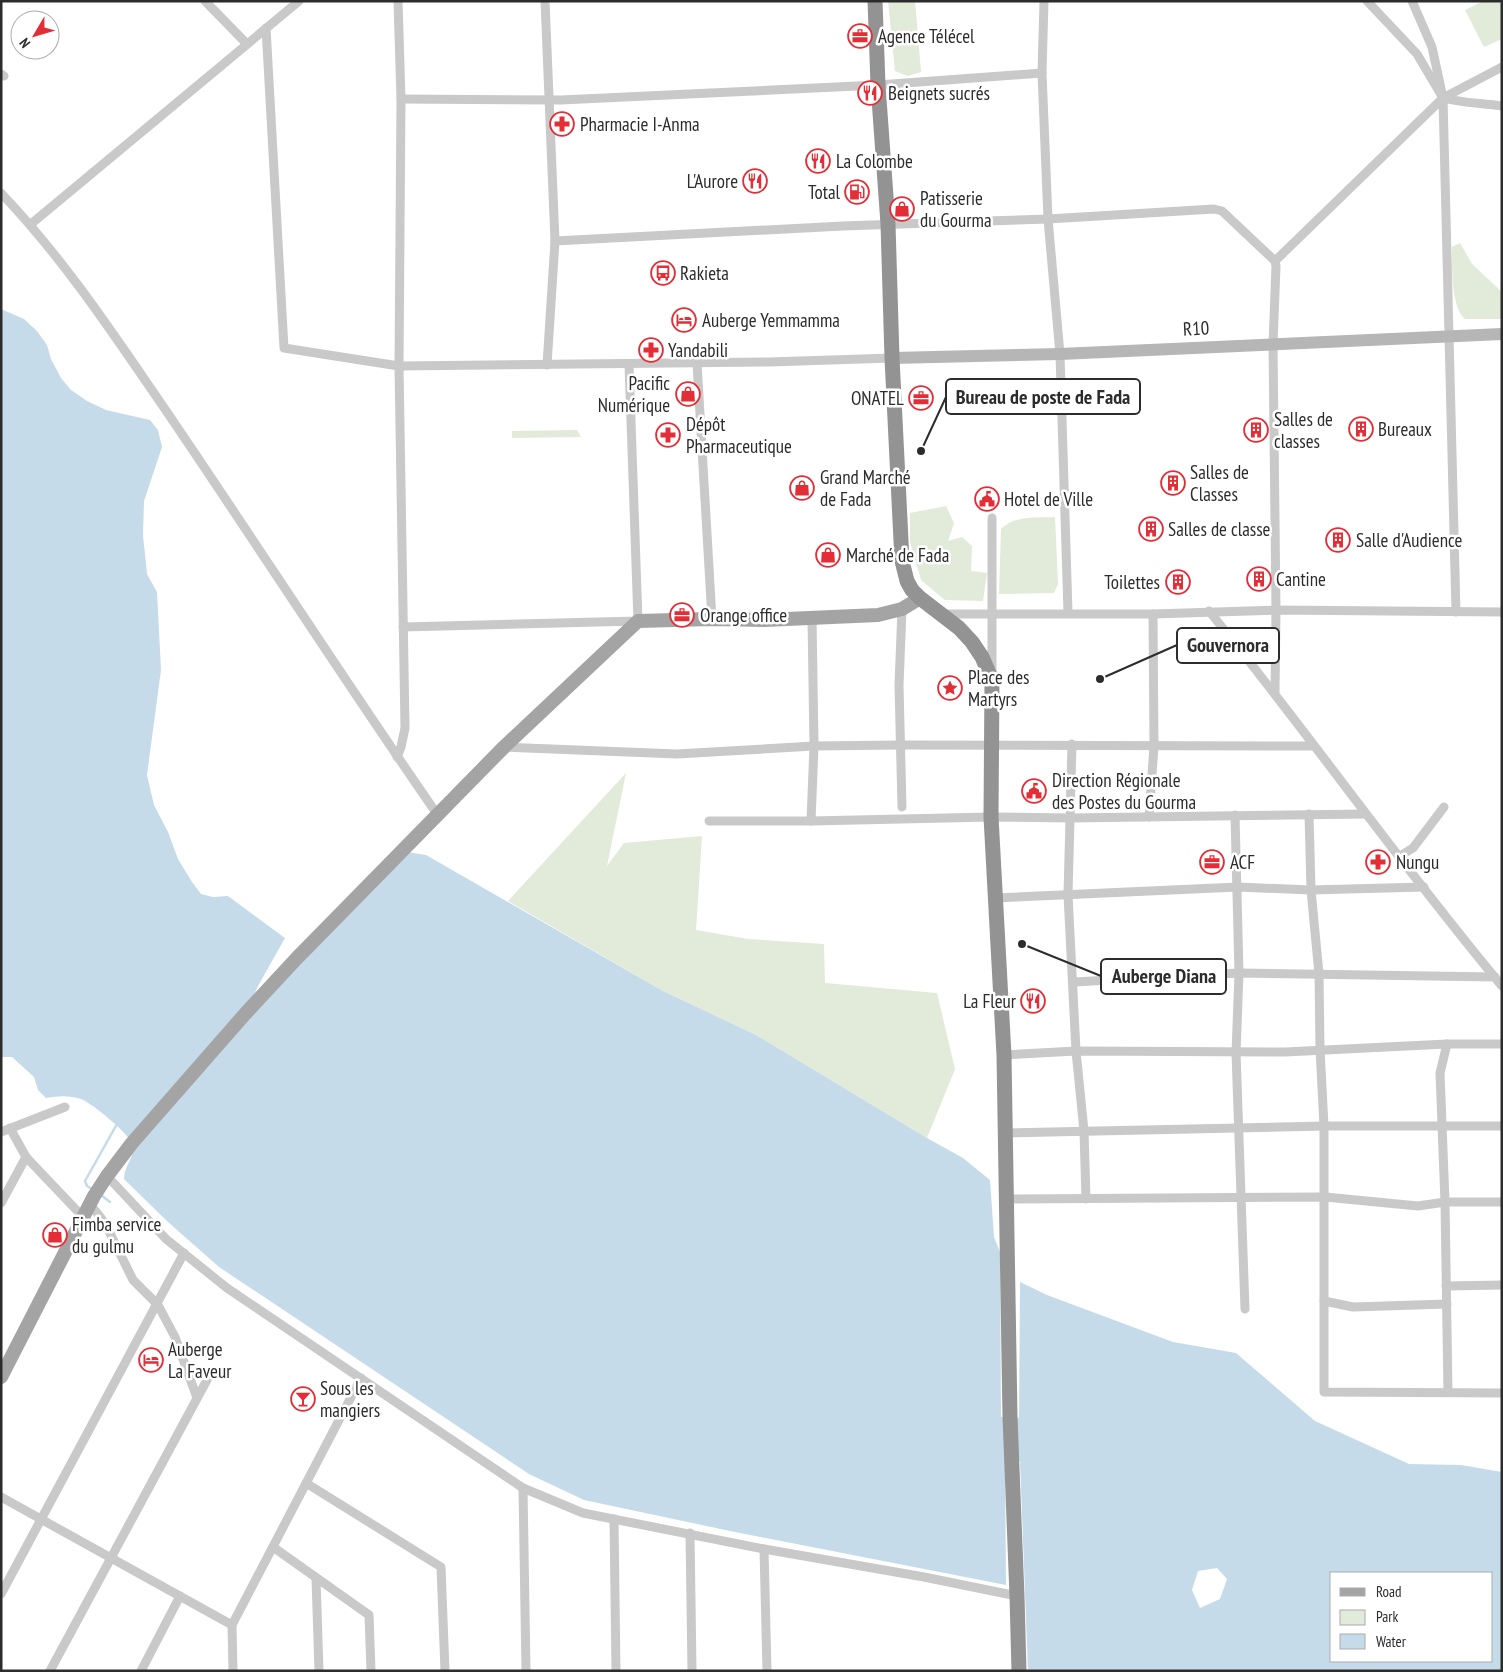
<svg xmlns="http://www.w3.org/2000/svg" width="1503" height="1672" font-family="'PT Sans Narrow',sans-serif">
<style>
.green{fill:#e2ead9}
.water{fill:#c5dbea;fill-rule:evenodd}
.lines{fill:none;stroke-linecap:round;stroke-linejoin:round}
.stream{stroke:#c5dbea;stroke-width:2.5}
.street{stroke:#c9c9c9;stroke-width:9}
.secondary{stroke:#b6b6b6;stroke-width:12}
.primary{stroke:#a4a4a4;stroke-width:14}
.highway{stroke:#939393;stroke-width:15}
.labels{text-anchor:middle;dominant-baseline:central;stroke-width:5;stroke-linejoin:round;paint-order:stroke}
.poi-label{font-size:19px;fill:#2c2c2c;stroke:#fff;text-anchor:start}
.street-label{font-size:19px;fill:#2c2c2c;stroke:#fff}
.leader{fill:none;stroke:#2c2c2c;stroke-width:2}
.callout-dot{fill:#2c2c2c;stroke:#fff;stroke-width:2}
.callout{fill:#fff;stroke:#2c2c2c;stroke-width:2}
.callout-label{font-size:20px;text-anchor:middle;font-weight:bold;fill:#2c2c2c}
</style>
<rect width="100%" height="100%" fill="#fff"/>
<!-- green -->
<g class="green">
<polygon points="888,1 915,1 921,72 908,76 895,71"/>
<polygon points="1483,1 1502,1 1502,39 1484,47 1465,10"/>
<path d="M1460,243L1472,264L1502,292V319H1465C1451,308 1452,265 1452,247Z"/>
<polygon points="577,430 581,437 512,438 512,431"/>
<polygon points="946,506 954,523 948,541 962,537 972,546 971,571 987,573 983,601 945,600 921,580 910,542 910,513"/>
<path d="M1055,517L1058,584L1054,593L999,594L1001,529C1015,515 1036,518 1055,517Z"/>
<polygon points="626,773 607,866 624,843 702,836 696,930 748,939 824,944 825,983 937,993 955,1069 927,1138 756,1035 663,991 508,901"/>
</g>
<!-- water -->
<path class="water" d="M1,309L24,319L37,331L47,345L51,359L61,378L71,390L87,401L106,410L150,420L158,430L162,447L144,501L143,535L147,574L157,592L161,670L147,775L154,805L168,832L178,859L192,882L201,894L213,897L228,896L285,938L258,986L246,1012L401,851L426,855L663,991L756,1035L927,1138L963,1158L990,1180L994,1237L1000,1252L1001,1417L1019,1418L1020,1282L1047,1295L1173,1342L1236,1353L1315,1421L1409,1464L1461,1465L1502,1472V1671H1028L1020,1461L1005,1460L1006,1585L730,1531L584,1500L529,1474L219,1267L168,1222L124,1179C124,1166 134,1159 133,1146C131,1135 92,1103 81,1099C69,1095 58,1096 46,1098L38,1090L34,1077L12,1057H1ZM1217,1568L1227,1579L1220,1599L1200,1608L1192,1590L1198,1571ZM1332,1573H1492V1661H1332Z"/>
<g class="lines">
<!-- stream -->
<g class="stream">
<polyline points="92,1189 87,1186 85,1181 117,1124"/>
<polyline points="101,1195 110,1202"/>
</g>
<!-- street -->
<g class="street">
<polyline points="205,1 247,44"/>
<polyline points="545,1 555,241 547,365"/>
<polyline points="1044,1 1042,73 1048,219 1060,354 1068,613"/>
<path d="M1367,1L1417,54L1443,98C1462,103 1482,103 1502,106"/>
<polyline points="1412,1 1432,47 1443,98 1456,612"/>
<polyline points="266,28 284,348 399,366 769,362 892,358"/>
<polyline points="1,74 4,76"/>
<polyline points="401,99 561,100 878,85 1042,73"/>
<path d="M1,193C66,261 118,341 171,418C260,549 346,683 437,814"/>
<polyline points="31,224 299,1"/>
<polyline points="555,241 843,226 1048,219 1214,209 1222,211 1275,261"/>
<polyline points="697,363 712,619"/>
<polyline points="992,518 992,672"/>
<path d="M1209,611C1309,734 1400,864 1502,986"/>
<polyline points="942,614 1153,614 1276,610 1502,612"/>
<polyline points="403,627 638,621 629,364"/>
<polyline points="1275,692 1276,610 1273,344 1276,266 1275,261 1443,98 1502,67"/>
<polyline points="1072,744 1068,895 1076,1051 1084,1131 1086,1199"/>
<polyline points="504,747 677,754 814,746 900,745 1313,746"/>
<polyline points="397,757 401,747 405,728 399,366 401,99 398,1"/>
<polyline points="902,807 899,685 902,609"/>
<polyline points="1309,814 1311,890 1319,974 1320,1049 1324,1126 1324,1392 1502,1393"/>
<polyline points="1235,815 1239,973 1236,1053 1245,1309"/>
<polyline points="1149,817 1154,746 1153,614"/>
<polyline points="709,821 811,821 991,817 1070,818 1365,814"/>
<polyline points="811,821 814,746 812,618"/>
<polyline points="1400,856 1413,848 1444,807"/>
<polyline points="995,898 1238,887 1311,890 1424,887"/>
<polyline points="1074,982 1239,973 1495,977"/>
<polyline points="1447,1044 1440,1073 1445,1202 1448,1392"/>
<polyline points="1004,1055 1076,1051 1285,1052 1447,1044 1502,1044"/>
<polyline points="10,1128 26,1157 83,1217"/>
<polyline points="1,1132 65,1107"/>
<polyline points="1006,1133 1324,1126 1502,1126"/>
<polyline points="107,1176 166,1239 227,1288 523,1488 583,1513 764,1549 924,1577 1017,1596"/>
<polyline points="1007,1199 1325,1197 1418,1206 1445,1202 1502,1202"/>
<polyline points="1,1203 26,1157"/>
<polyline points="90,1204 105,1223 133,1280 158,1305 175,1337 197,1398"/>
<polyline points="1446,1286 1502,1285"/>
<polyline points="1324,1301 1353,1307 1447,1304"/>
<polyline points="306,1483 441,1567 445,1671"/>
<polyline points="523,1488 526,1671"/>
<polyline points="1,1497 232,1625"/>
<polyline points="614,1519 616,1671"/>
<polyline points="690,1533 692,1671"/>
<polyline points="273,1547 369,1615 371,1671"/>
<polyline points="764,1549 767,1671"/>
<polyline points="316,1578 319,1671"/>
<polyline points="1,1594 184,1253"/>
<polyline points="50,1671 208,1378"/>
<polyline points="141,1671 180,1596"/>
<polyline points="233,1671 232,1625 361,1378"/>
</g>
<!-- secondary -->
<polyline class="secondary" points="892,358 1060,354 1502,334"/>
<!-- primary -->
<polyline class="primary" points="1,1377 94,1196 107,1176 132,1143 245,1014 296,959 504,747 638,621 712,619 764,620 878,615 902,609 920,598"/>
<!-- highway -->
<polyline class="highway" points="875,1 878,85 888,224 892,358 902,561 907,581 912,590 920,598 959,628 972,642 982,657 992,680 991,817 1004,1055 1010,1417 1017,1596 1019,1671"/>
</g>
<!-- icons -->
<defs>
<g id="office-ring" transform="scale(1.25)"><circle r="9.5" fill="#fff" stroke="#e32e37" stroke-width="1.5"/><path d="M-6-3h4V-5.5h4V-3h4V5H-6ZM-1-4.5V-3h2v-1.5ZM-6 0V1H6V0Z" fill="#e32e37"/></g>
<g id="restaurant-ring" transform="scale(1.25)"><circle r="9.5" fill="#fff" stroke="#e32e37" stroke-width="1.5"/><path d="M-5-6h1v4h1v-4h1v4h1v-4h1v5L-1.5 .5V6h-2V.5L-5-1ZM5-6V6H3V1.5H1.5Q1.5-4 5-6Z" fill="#e32e37"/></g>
<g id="pharmacy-ring" transform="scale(1.25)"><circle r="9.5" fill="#fff" stroke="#e32e37" stroke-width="1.5"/><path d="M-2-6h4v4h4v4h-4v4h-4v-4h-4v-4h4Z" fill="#e32e37"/></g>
<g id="fuel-ring" transform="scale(1.25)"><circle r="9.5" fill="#fff" stroke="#e32e37" stroke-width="1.5"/><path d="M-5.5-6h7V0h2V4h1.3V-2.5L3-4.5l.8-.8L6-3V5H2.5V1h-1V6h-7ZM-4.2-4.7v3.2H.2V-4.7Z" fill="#e32e37"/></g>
<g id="shop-ring" transform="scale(1.25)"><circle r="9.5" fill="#fff" stroke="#e32e37" stroke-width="1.5"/><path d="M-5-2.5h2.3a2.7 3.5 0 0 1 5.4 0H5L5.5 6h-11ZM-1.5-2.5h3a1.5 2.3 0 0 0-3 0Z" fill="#e32e37"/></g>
<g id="bus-ring" transform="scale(1.25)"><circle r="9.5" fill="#fff" stroke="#e32e37" stroke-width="1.5"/><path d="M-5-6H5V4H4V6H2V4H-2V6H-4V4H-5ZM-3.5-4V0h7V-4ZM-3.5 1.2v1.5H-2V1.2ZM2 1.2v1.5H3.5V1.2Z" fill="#e32e37"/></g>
<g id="hotel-ring" transform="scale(1.25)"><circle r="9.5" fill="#fff" stroke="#e32e37" stroke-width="1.5"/><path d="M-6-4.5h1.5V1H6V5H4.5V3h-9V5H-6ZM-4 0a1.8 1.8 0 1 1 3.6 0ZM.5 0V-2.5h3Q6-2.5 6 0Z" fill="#e32e37"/></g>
<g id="building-ring" transform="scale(1.25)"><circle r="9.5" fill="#fff" stroke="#e32e37" stroke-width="1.5"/><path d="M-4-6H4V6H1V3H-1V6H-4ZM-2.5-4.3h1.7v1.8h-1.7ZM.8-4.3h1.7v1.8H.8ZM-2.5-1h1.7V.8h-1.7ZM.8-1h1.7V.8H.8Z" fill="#e32e37"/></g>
<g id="civic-ring" transform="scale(1.25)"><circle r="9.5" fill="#fff" stroke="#e32e37" stroke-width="1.5"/><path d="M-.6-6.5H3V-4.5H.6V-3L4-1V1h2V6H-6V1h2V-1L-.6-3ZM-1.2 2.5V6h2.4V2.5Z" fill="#e32e37"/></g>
<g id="sight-ring" transform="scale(1.25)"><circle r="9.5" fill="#fff" stroke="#e32e37" stroke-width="1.5"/><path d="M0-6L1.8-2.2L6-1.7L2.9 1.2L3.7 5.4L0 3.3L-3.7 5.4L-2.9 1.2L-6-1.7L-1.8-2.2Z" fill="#e32e37"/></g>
<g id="bar-ring" transform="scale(1.25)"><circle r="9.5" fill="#fff" stroke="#e32e37" stroke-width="1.5"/><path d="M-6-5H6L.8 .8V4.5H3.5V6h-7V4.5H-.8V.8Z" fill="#e32e37"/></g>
</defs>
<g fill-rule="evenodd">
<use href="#office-ring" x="860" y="36"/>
<use href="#restaurant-ring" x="870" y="93"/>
<use href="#pharmacy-ring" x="562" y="124"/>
<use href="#restaurant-ring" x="818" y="161"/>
<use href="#restaurant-ring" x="755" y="181"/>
<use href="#fuel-ring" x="857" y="192"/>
<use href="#shop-ring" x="902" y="209"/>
<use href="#bus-ring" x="663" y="273"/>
<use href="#hotel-ring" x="684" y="320"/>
<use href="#pharmacy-ring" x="651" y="350"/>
<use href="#shop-ring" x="688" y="394"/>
<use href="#office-ring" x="921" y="398"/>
<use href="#building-ring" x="1361" y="429"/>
<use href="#building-ring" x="1256" y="430"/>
<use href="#pharmacy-ring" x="668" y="435"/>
<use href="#building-ring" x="1173" y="483"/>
<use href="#shop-ring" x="802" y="488"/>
<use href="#civic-ring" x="987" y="499"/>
<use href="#building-ring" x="1151" y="529"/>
<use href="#building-ring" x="1338" y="540"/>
<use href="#shop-ring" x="828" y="555"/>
<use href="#building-ring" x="1259" y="579"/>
<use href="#building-ring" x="1178" y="582"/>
<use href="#office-ring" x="682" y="615"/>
<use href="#sight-ring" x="950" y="688"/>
<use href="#civic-ring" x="1034" y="791"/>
<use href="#office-ring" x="1212" y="862"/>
<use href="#pharmacy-ring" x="1378" y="862"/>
<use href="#restaurant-ring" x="1033" y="1001"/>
<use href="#shop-ring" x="55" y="1235"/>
<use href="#hotel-ring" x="151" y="1360"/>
<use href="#bar-ring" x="303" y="1399"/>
</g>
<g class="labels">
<!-- poi labels -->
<g class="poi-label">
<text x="878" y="36">Agence Télécel</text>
<text x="888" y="93">Beignets sucrés</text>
<text x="580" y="124">Pharmacie I-Anma</text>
<text x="836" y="161">La Colombe</text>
<text x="738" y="181" text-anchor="end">L'Aurore</text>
<text x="840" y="192" text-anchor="end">Total</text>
<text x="920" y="198">Patisserie<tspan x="920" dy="22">du Gourma</tspan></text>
<text x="680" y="273">Rakieta</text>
<text x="702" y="320">Auberge Yemmamma</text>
<text x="668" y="350">Yandabili</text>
<text x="670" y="383" text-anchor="end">Pacific<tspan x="670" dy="22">Numérique</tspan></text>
<text x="904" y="398" text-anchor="end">ONATEL</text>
<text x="1274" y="419">Salles de<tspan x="1274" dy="22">classes</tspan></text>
<text x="686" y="424">Dépôt<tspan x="686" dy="22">Pharmaceutique</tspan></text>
<text x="1378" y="429">Bureaux</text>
<text x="1190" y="472">Salles de<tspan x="1190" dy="22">Classes</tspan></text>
<text x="820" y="477">Grand Marché<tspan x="820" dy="22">de Fada</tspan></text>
<text x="1004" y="499">Hotel de Ville</text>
<text x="1168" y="529">Salles de classe</text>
<text x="1356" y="540">Salle d'Audience</text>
<text x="846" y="555">Marché de Fada</text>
<text x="1276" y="579">Cantine</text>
<text x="1160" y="582" text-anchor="end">Toilettes</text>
<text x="700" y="615">Orange office</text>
<text x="968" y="677">Place des<tspan x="968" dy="22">Martyrs</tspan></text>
<text x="1052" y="780">Direction Régionale<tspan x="1052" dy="22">des Postes du Gourma</tspan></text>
<text x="1230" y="862">ACF</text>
<text x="1396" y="862">Nungu</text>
<text x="1016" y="1001" text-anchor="end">La Fleur</text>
<text x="72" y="1224">Fimba service<tspan x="72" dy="22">du gulmu</tspan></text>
<text x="168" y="1349">Auberge<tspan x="168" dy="22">La Faveur</tspan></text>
<text x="320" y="1388">Sous les<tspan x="320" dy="22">mangiers</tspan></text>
</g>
<!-- street labels -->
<g class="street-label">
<text transform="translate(1196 328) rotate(-3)">R10</text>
</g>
</g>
<!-- callouts -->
<path class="leader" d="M921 451L946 397M1100 679L1177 645M1022 944L1101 976"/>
<g class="callout-dot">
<circle cx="921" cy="451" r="5"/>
<circle cx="1100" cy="679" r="5"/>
<circle cx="1022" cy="944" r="5"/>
</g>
<g class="callout">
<rect x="946" y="379" width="194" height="35" rx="5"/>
<rect x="1177" y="628" width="102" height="35" rx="5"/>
<rect x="1101" y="959" width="125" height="35" rx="5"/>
</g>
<g class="callout-label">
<text x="1043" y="404">Bureau de poste de Fada</text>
<text x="1228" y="652">Gouvernora</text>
<text x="1164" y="983">Auberge Diana</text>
</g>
<!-- border -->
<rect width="1503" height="1672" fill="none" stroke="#2c2c2c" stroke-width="5"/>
<!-- legend -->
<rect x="1330" y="1572" width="162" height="90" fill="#ffffff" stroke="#ababab"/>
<rect x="1340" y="1588" width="25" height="8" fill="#a4a4a4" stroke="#ababab"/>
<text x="1376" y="1597" font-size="15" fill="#2c2c2c">Road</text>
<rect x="1340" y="1610" width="25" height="15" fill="#e2ead9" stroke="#ababab"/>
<text x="1376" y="1622" font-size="15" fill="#2c2c2c">Park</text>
<rect x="1340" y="1634" width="25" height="15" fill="#c5dbea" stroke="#ababab"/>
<text x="1376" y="1647" font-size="15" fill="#2c2c2c">Water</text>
<!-- north arrow -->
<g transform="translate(35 35) rotate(232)"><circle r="24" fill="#ffffff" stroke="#ababab"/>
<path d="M0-4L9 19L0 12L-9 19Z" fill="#e32e37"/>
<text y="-8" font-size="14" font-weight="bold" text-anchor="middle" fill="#2c2c2c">N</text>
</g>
</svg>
